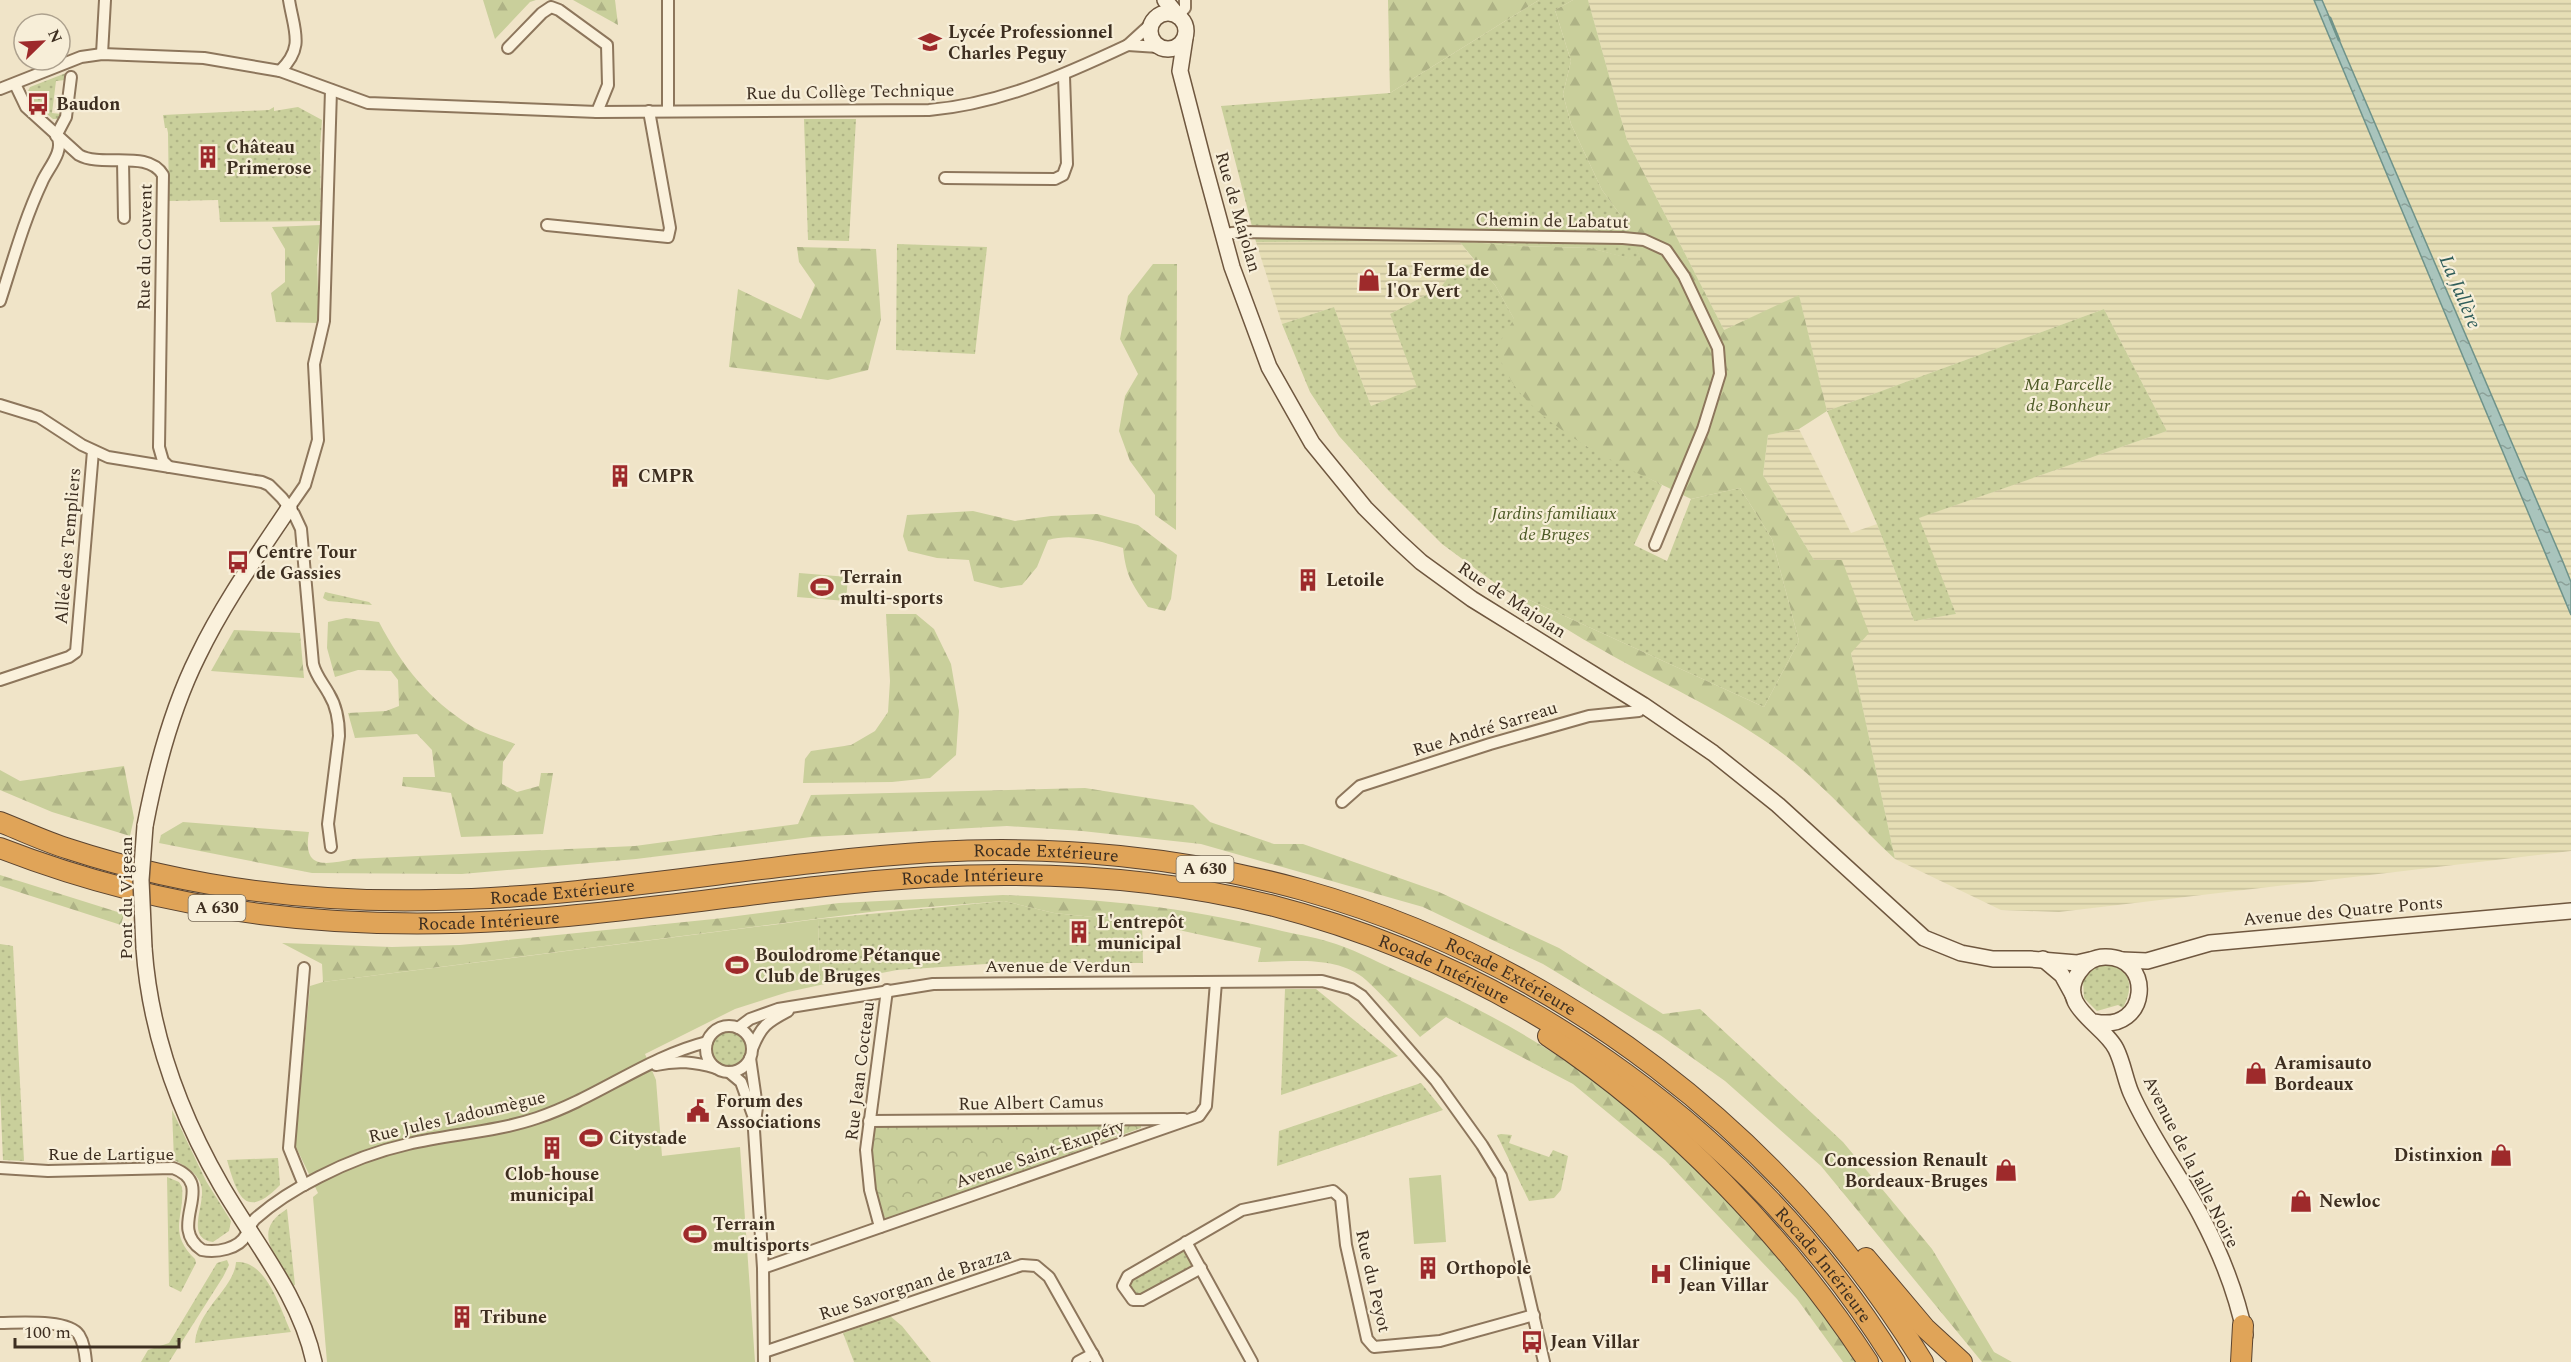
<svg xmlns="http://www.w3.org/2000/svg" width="2571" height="1362" font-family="Spectral,serif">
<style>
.farmland{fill:url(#farmland-rules)}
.grass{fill:url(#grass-dots)}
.forest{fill:url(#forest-firs)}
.park{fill:url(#park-crowns)}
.pitch{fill:#c9cf9b}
.water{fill:url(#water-ripples);stroke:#6f938a;stroke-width:1.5}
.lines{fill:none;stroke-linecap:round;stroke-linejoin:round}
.stream{stroke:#6f938a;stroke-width:3}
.street-casing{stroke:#8d765c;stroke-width:14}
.secondary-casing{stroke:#6f573f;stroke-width:18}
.highway-casing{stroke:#5b4430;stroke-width:22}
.street{stroke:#faf1dc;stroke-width:10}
.secondary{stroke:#faf1dc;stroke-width:15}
.highway{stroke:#e0a458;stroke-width:20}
.secondary-bridge-casing{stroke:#6f573f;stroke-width:18;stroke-linecap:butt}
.secondary-bridge{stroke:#faf1dc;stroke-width:15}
.labels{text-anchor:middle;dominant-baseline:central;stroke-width:4.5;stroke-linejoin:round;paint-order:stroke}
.shield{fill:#f7eed8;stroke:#756857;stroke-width:1.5}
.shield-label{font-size:16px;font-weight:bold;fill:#3d2e20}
.poi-label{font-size:18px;font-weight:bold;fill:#3d2e20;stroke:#f7eed8;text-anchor:start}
.street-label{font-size:18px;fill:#3d2e20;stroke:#f7eed8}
.park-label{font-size:18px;font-style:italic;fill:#4d5a26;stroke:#f7eed8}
.water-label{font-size:20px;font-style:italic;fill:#2f5d5a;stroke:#f7eed8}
</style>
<defs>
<pattern id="farmland-rules" width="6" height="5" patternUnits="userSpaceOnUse" patternTransform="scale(1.5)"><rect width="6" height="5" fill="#e6deb5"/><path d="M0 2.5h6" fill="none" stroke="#c6bf9b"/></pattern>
<pattern id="grass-dots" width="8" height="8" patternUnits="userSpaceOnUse" patternTransform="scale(1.5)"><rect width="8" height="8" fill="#c9cf9b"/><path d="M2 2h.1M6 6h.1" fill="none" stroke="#aeb285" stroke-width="1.8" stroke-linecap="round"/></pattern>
<pattern id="forest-firs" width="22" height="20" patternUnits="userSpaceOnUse" patternTransform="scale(1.5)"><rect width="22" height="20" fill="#c9cf9b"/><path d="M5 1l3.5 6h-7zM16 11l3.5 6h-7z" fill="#aeb285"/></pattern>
<pattern id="park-crowns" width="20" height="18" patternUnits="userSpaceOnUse" patternTransform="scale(1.5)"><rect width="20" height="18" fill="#c9cf9b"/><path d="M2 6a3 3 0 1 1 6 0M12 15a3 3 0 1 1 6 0" fill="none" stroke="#aeb285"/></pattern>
<pattern id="water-ripples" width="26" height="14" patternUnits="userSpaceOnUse" patternTransform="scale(1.5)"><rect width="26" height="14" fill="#a9c4bc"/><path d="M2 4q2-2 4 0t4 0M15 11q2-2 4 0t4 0" fill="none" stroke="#8ba098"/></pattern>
</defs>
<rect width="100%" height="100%" fill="#f0e4c8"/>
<!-- farmland -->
<g class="farmland">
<polygon points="1588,0 2571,0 2571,851 2059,912 2001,910 1895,859 1851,653 1814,560 1763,475 1768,435 1799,429 1851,533 1877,524 1914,621 1956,614 1918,518 2167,431 2104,309 1827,411 1799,296 1724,330 1627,140"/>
<polygon points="1459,241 1477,264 1457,265 1441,287 1390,314 1418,387 1371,406 1334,307 1282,324 1256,242"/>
</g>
<!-- grass -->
<g class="grass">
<polygon points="1539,0 1573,0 1555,10 1571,61 1563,94 1571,124 1602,190 1627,224 1642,262 1590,248 1517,246 1459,241 1256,242 1221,106 1390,93"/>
<polygon points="66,73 65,80 56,81 52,113 61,114 58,119 53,119 30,100 28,91 30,87"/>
<polygon points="274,107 274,111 298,107 322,120 320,147 321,221 220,222 218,200 169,201 168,133 167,128 165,128 163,115 269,110"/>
<polygon points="804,119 856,119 849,241 808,240"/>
<polygon points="897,244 987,247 975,354 896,350"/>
<polygon points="1477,264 1495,285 1585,445 1662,485 1634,545 1667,561 1691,499 1740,488 1772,539 1799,641 1764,707 1499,586 1442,544 1388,490 1339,436 1310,392 1282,324 1334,307 1371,406 1417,387 1390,314 1441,287 1457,265"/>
<polygon points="2104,309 2167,431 1919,518 1956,614 1914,621 1877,524 1827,411"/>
<polygon points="325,592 369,602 372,605 328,601 323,598"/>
<polygon points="1004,901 1054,913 1142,922 1143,963 1001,963 897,970 820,985 818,919"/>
<polygon points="0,944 13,946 24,1161 3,1160 0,1092"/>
<path d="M2105,964C2132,969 2134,987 2123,1008L2118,1005L2097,1011L2084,998L2083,980L2096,966Z"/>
<polygon points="1285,989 1316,989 1398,1056 1281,1095"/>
<circle cx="729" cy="1049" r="18"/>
<polygon points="1421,1083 1443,1110 1277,1166 1279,1131"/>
<path d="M172,1110L206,1181L231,1221L229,1231L213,1242C184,1238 207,1203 201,1185C197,1172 185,1166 174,1160Z"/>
<polygon points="1501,1134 1512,1135 1509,1143 1549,1157 1553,1150 1568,1156 1561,1190 1554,1198 1529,1201 1497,1135"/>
<path d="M278,1158L280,1185C245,1221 237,1195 227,1160Z"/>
<path d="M167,1177L179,1182L182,1187C185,1217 167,1232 195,1259L196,1263L181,1292L169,1286Z"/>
<path d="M287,1209L295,1285L293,1286C278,1257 249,1232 287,1209Z"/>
<polygon points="1182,1250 1189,1254 1193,1261 1191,1267 1139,1295 1132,1291 1129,1282 1131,1276"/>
<polygon points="227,1260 229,1265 223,1277 169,1362 141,1362 148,1350 169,1343 217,1263"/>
<path d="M236,1262C267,1260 280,1309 291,1332L195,1343C198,1308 234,1289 236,1262Z"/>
<polygon points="890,1316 902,1326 931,1362 854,1362 843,1333"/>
</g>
<!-- forest -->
<g class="forest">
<polygon points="483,0 536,0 530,2 495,39"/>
<polygon points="573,0 615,0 618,25"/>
<polygon points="1388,0 1539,0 1390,93"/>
<path d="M1573,0H1588L1627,140L1724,330L1799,295L1827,411L1799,429L1768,435L1763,475L1814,560H1842L1869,633L1851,653L1895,859C1854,821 1817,777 1771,745C1718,708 1660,683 1604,651C1568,631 1534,608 1499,586L1764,707L1799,641L1772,539L1740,488L1691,499C1633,470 1565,444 1521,394C1510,382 1503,364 1495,350L1514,319L1495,285L1459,241L1517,246L1590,248L1641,261L1627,224L1602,190L1571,124L1563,94L1571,61L1555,10Z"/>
<polygon points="321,225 317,259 319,323 276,322 271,293 285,282 285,249 272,227"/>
<polygon points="797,247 876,249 881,319 868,370 828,380 729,367 738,289 801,319 815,285 799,262"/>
<polygon points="1153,264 1177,264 1176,530 1155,515 1155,495 1130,461 1119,431 1125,396 1138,374 1120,339 1128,296"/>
<path d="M973,511L1015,521L1051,516L1097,514L1138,525L1177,555L1171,599L1165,611L1148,607C1132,584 1126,576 1123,548C1099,541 1073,533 1048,540L1037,567L1022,585L1001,588L974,581L969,560L937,558L908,551L903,536L907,515Z"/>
<polygon points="886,614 916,614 934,629 951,664 959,711 956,755 930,778 892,782 803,783 805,759 811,751 851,745 875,731 888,712 890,681"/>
<path d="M346,618L379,622C402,666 429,700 471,726C484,734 501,738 515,744L503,762L502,784L517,792L539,786L541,773H553L543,834L461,837L451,793L402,786L403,777H435L432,750L417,734L355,738L348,713L386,711L399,706L398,680L391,671L358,670L335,677L327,648L328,622Z"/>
<polygon points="234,630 300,633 304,678 211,671"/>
<polygon points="124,766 134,818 130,836 52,812 0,790 0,770 20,781"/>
<path d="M1085,788L1193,805L1210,822L1274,844H1303L1439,892L1559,948L1663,1014L1700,1009L1843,1142L1932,1249L1994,1352L2012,1362H1982L1821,1166L1725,1081L1660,1035L1543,964L1423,907L1201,844L1082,831L1007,826L811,837L636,859L462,874L312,873L159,843L161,835L183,822L309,832C302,871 327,864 353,859L635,846L798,824L811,795Z"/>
<polygon points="0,875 124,914 121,925 0,886"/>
<path d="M1003,895C1101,899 1186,907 1282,931C1300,935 1319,938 1336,944C1360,952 1383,965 1406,975C1470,1003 1533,1037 1589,1077C1695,1153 1783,1257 1859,1362H1843L1797,1299L1665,1160L1573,1084L1446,1017L1420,1037C1402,1018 1385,997 1366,980C1338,955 1292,962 1258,962L1261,948L1142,922L1054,913L1004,901L878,911L323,982L322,964L282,943L392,947L460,945L714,919L839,903Z"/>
</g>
<!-- park -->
<path class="park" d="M1133,1123L1141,1125V1128L889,1219L883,1217C874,1187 869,1160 873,1130L877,1127Z"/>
<!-- pitch -->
<g class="pitch">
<polygon points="799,573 848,577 846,601 797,597"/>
<polygon points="818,919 820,985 788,992 735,1009 645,1054 656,1080 662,1156 740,1147 755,1362 327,1362 313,1197 318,1193 295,1145 310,986 323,982"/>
<polygon points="1441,1175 1446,1242 1414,1244 1409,1178"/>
</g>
<!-- water -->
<polygon class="water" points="2314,0 2322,0 2563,562 2571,582 2571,615"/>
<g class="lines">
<!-- stream -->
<polyline class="stream" points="2330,18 2339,40"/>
<!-- street casing -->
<g class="street-casing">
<g id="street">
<polyline points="1178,16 1185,8 1185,0"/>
<polyline points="1151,24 1128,45 1158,47"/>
<polyline points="508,48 542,13 551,7 559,10 607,45 608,85 597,112"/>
<polyline points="102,54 105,0"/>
<path d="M280,71C305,47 294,31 289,0"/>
<path d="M15,84L26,107L79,155C102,168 148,149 163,175L159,447L163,461L169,467"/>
<path d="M0,89L81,57L102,54L204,58L280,71L368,103L597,112L929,110C1000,104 1064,75 1128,45"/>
<polyline points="668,111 668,0"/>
<polyline points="56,136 66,117 71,77"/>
<polyline points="123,161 124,218"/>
<polyline points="945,178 1055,179 1063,175 1067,164 1064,76"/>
<polyline points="547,225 668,237 670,228 649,111"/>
<polyline points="1223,234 1242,232 1623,238 1644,240 1666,250 1684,276 1718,348 1720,374 1703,429 1655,545"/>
<path d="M0,301C13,261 24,220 42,182C48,168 65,151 57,136"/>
<path d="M0,405L39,417L82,445L108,457L262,482L269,485L282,498L294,514L301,529L313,664C316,676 323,683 329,694C337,707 339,721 339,736L328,824L331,847"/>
<polyline points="289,508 305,485 318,440 314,364 324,321 331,90"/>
<polyline points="0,680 69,657 76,652 93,451"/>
<polyline points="1342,802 1360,786 1490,744 1589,716 1639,711 1643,705"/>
<circle cx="729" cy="1049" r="23"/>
<polyline points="738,1028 750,1019 778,1009 933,984 1322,981 1351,989 1362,996 1436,1081 1482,1145 1501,1176 1544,1362"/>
<path d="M752,1049C761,1026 767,1022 788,1011"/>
<polyline points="750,1058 757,1107 754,1130 763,1268 764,1362"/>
<path d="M656,1065C678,1060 695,1062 716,1068"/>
<polyline points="729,1072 741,1082 753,1115"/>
<polyline points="869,1121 1184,1119"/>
<path d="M0,1168L48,1171L173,1168C219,1185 165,1225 202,1250C216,1253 239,1249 246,1235C249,1230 250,1224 255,1219C273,1203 297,1188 319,1177C348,1162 377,1151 408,1144C451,1134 496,1132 537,1118C597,1098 647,1057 707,1042"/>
<polyline points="304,1185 289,1148 304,968"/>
<polyline points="880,1227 870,1190 866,1150 887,990"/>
<polyline points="1186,1242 1252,1362"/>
<polyline points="763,1268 1199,1116 1206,1106 1216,982"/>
<polyline points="1201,1268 1142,1300 1133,1300 1123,1286 1128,1276 1242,1210 1333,1191 1341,1198 1346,1245 1367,1339 1374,1347 1440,1341 1534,1315"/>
<path d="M0,1323C19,1323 68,1319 79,1335C84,1343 85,1352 86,1362"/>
<polyline points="764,1352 1022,1265 1036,1266 1049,1277 1097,1362"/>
<polyline points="1078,1362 1093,1354"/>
</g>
</g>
<!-- secondary casing -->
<g class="secondary-casing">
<g id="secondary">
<polyline points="1165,0 1178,16"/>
<circle cx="1168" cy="31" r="18"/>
<polyline points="1185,38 1180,71 1204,164 1232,267 1269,367 1312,443 1365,508 1396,539 1421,562 1472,599 1643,705 1713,753 1778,805 1924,938 1961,953 1993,959 2030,959 2077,963 2090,960"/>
<path d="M145,826C156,768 171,710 198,656C223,604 257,556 289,508"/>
<path d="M144,948C150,1032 179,1112 221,1185C254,1242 300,1296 314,1362"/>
<polyline points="2043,959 2062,975 2073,995"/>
<polyline points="2122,960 2147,961 2210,943 2571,911"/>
<path d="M2095,1022C2150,1033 2154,956 2105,957C2094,957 2085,963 2079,972C2055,1006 2104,1024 2116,1049C2123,1063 2125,1079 2131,1093C2150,1136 2179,1174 2201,1216C2220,1252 2237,1295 2245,1335"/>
</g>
</g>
<!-- highway casing -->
<g class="highway-casing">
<g id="highway">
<path id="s1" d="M0,822C23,831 46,842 69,849C188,888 312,903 436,900C603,897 768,862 934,852C1056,845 1184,857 1303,890C1559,962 1784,1136 1923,1362"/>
<path id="s2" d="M0,848C175,916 347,933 533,919C665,909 796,885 928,877C1042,871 1158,877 1270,905C1526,971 1755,1137 1895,1362"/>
<path d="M1548,1036C1670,1117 1788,1239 1868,1362"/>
<polyline points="1866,1258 1925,1328 1962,1362"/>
<polyline points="2241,1362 2243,1325"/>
</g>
</g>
<!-- street -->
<use href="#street" class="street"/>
<!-- secondary -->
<use href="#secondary" class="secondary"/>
<!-- highway -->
<use href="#highway" class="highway"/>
<!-- secondary-bridge casing -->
<g class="secondary-bridge-casing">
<polyline id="secondary-bridge" points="144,948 141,880 145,826"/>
</g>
<!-- secondary-bridge -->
<use href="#secondary-bridge" class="secondary-bridge"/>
</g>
<!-- icons -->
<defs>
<g id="school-bare" transform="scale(1.8)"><path d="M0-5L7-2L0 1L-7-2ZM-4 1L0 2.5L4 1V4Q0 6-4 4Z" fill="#9e2a2b" stroke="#f7eed8" stroke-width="2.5" paint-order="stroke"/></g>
<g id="bus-bare" transform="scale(1.8)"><path d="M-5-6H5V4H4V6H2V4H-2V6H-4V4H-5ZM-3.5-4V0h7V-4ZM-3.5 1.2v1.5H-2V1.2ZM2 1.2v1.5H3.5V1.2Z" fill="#9e2a2b" stroke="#f7eed8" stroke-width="2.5" paint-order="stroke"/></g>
<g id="building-bare" transform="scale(1.8)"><path d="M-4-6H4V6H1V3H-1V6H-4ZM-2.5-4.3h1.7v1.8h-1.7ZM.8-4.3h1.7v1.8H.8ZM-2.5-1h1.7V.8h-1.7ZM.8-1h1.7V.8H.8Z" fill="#9e2a2b" stroke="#f7eed8" stroke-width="2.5" paint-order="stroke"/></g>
<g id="shop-bare" transform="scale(1.8)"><path d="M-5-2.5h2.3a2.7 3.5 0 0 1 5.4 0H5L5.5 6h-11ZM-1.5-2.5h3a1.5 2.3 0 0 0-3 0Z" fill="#9e2a2b" stroke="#f7eed8" stroke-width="2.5" paint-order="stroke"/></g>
<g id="stadium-bare" transform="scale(1.8)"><path d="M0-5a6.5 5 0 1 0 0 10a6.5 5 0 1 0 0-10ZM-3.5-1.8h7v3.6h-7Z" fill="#9e2a2b" stroke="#f7eed8" stroke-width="2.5" paint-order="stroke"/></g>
<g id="civic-bare" transform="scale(1.8)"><path d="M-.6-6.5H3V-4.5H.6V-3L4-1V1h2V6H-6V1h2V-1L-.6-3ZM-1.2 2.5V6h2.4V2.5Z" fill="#9e2a2b" stroke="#f7eed8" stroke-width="2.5" paint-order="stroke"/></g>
<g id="hospital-bare" transform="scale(1.8)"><path d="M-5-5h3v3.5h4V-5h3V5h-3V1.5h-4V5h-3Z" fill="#9e2a2b" stroke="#f7eed8" stroke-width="2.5" paint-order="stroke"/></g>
</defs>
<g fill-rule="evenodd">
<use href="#school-bare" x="930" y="42"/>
<use href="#bus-bare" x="38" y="104"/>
<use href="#building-bare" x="208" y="157"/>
<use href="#shop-bare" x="1369" y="280"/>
<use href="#building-bare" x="620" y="476"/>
<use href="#bus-bare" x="238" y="562"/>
<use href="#building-bare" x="1308" y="580"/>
<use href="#stadium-bare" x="822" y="587"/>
<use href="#building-bare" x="1079" y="932"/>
<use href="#stadium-bare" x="737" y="965"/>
<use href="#shop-bare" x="2256" y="1073"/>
<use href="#civic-bare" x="698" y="1111"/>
<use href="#stadium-bare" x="591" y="1138"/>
<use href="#building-bare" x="552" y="1148"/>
<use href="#shop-bare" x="2501" y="1155"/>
<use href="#shop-bare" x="2006" y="1170"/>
<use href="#shop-bare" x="2301" y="1201"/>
<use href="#stadium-bare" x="695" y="1234"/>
<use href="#building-bare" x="1428" y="1268"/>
<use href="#hospital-bare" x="1661" y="1274"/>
<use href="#building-bare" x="462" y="1317"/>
<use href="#bus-bare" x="1532" y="1342"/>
</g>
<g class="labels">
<!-- shield labels -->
<g class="shield">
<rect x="1176.5" y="856" width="57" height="26" rx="4.5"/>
<rect x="188.5" y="895" width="57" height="26" rx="4.5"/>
</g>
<g class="shield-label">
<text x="1205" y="869">A 630</text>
<text x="217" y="908">A 630</text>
</g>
<!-- poi labels -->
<g class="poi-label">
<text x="948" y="32">Lycée Professionnel<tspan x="948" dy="21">Charles Peguy</tspan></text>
<text x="56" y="104">Baudon</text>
<text x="226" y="147">Château<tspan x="226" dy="21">Primerose</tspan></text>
<text x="1387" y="270">La Ferme de<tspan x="1387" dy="21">l'Or Vert</tspan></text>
<text x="638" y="476">CMPR</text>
<text x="256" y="552">Centre Tour<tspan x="256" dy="21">de Gassies</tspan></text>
<text x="840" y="577">Terrain<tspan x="840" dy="21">multi-sports</tspan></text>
<text x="1326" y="580">Letoile</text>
<text x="1097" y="922">L'entrepôt<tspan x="1097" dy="21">municipal</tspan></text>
<text x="755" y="955">Boulodrome Pétanque<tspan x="755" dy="21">Club de Bruges</tspan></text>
<text x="2274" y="1063">Aramisauto<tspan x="2274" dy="21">Bordeaux</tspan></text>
<text x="716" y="1101">Forum des<tspan x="716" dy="21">Associations</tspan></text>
<text x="609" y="1138">Citystade</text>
<text x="2483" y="1155" text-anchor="end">Distinxion</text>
<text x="1988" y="1160" text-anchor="end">Concession Renault<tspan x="1988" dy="21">Bordeaux-Bruges</tspan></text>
<text x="552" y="1174" text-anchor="middle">Clob-house<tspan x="552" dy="21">municipal</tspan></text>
<text x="2319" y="1201">Newloc</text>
<text x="713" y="1224">Terrain<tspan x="713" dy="21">multisports</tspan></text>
<text x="1679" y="1264">Clinique<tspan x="1679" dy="21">Jean Villar</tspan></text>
<text x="1446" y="1268">Orthopole</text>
<text x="480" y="1317">Tribune</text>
<text x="1550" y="1342">Jean Villar</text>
</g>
<!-- street labels -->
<g class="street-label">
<text transform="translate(850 92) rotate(-1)">Rue du Collège Technique</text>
<text transform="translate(1238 212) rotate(74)">Rue de Majolan</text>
<text transform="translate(1552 221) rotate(1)">Chemin de Labatut</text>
<text transform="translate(145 247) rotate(-89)">Rue du Couvent</text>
<text transform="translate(68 546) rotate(-85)">Allée des Templiers</text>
<text transform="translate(1512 600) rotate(33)">Rue de Majolan</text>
<text transform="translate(1485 729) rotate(-17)">Rue André Sarreau</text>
<text stroke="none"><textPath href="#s1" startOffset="1059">Rocade Extérieure</textPath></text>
<text stroke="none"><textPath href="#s2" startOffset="984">Rocade Intérieure</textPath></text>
<text stroke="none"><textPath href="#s1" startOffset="573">Rocade Extérieure</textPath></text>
<text transform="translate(126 898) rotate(-90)">Pont du Vigean</text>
<text transform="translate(2343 911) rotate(-5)">Avenue des Quatre Ponts</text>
<text stroke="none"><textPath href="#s2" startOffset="498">Rocade Intérieure</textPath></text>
<text x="1058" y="966">Avenue de Verdun</text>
<text stroke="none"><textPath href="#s2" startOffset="1470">Rocade Intérieure</textPath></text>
<text stroke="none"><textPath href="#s1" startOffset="1545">Rocade Extérieure</textPath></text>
<text transform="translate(860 1071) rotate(-83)">Rue Jean Cocteau</text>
<text transform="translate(1031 1103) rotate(-1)">Rue Albert Camus</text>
<text transform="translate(457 1117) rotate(-13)">Rue Jules Ladoumègue</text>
<text x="111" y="1154">Rue de Lartigue</text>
<text transform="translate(1040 1154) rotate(-19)">Avenue Saint-Exupéry</text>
<text transform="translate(2191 1162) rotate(63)">Avenue de la Jalle Noire</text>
<text stroke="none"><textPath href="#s2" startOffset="1956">Rocade Intérieure</textPath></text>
<text transform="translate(1373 1281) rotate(77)">Rue du Peyot</text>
<text transform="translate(915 1284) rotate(-18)">Rue Savorgnan de Brazza</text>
</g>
<!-- park labels -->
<g class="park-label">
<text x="2068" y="384">Ma Parcelle<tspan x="2068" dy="21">de Bonheur</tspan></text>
<text x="1554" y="513">Jardins familiaux<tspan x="1554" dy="21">de Bruges</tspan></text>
</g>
<!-- water labels -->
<g class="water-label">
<text transform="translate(2460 292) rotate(67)">La Jallère</text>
</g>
</g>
<!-- north arrow -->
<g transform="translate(42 42) rotate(66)"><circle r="28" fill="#f7eed8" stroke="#ada18e" stroke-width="1.5"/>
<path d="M0-4.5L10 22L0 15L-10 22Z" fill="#9e2a2b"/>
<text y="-9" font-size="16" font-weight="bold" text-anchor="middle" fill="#3d2e20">N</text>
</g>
<!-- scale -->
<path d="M15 1338v9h164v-9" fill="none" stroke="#3d2e20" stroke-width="3"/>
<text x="24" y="1338" font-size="18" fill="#3d2e20" stroke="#f7eed8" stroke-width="4.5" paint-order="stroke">100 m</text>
</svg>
